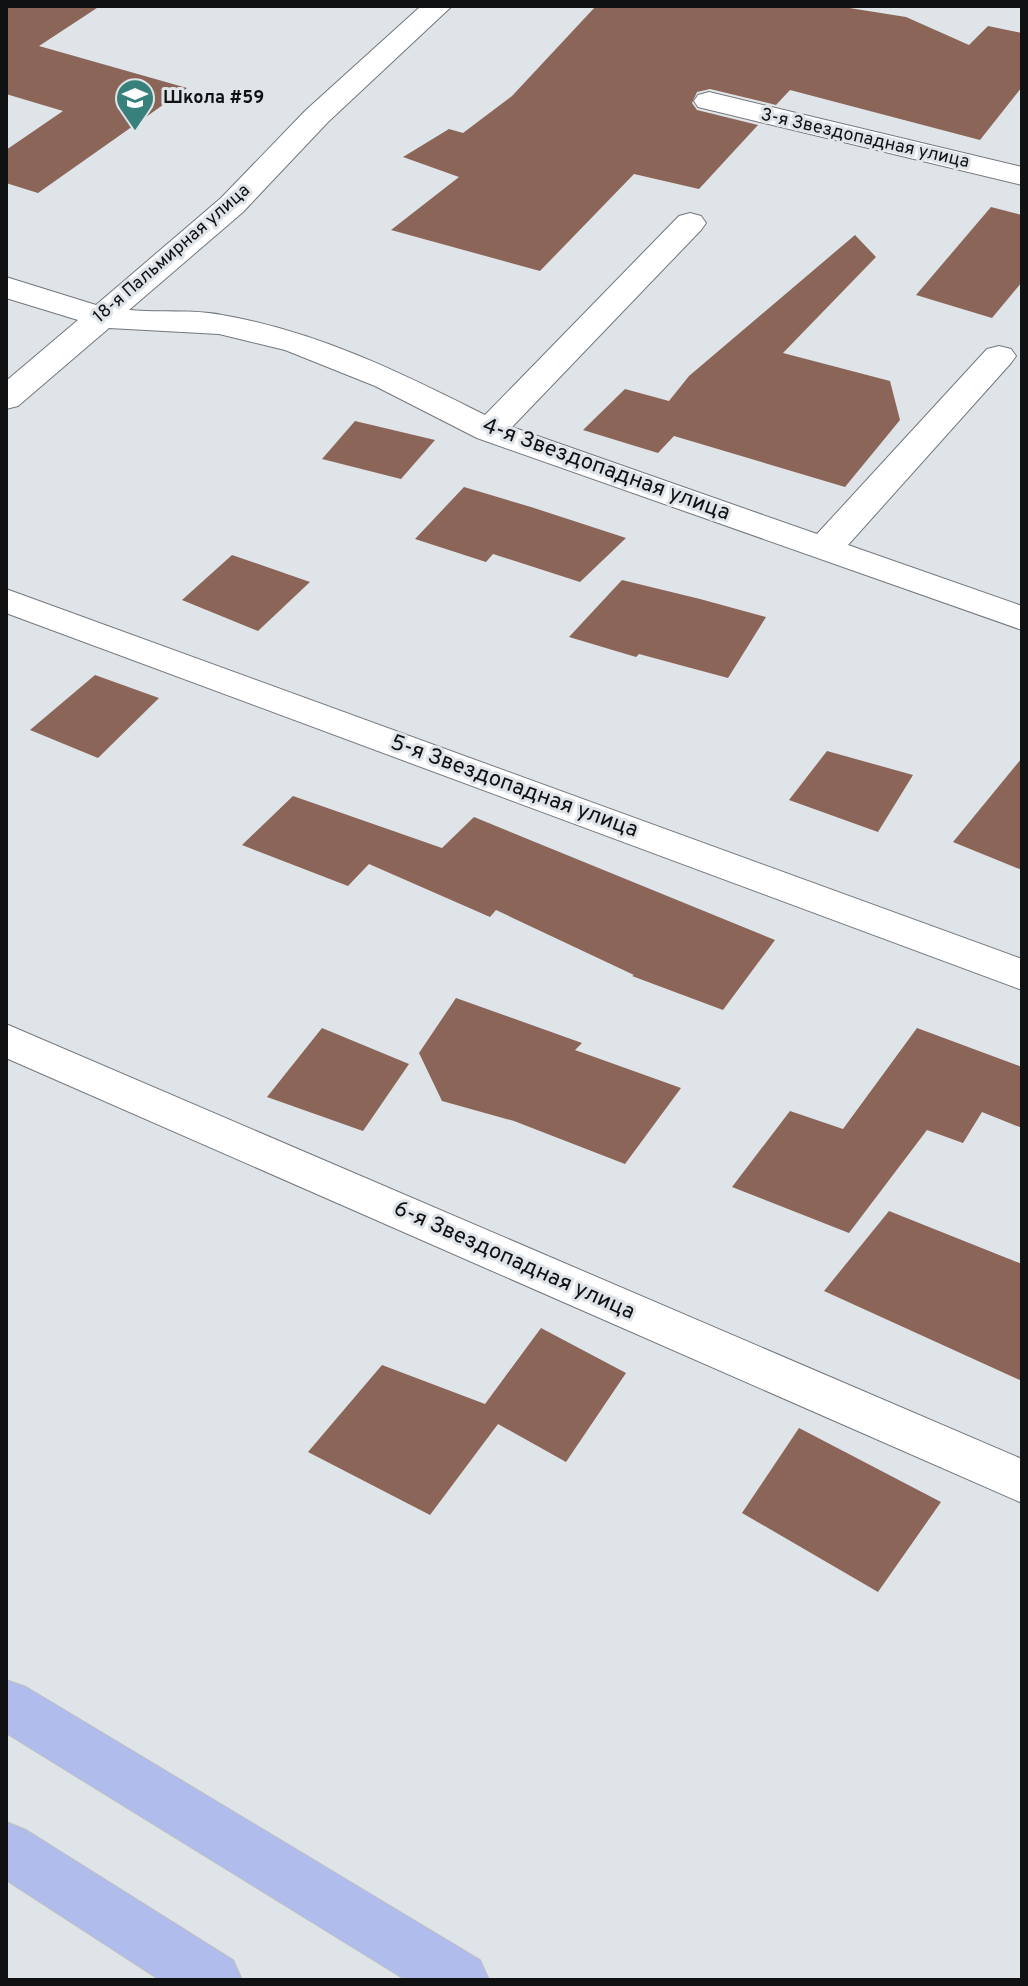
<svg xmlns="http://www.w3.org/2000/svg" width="1028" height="1986" font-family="Overpass,sans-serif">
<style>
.building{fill:#8c6559}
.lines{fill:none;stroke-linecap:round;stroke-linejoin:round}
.minor-casing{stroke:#73777c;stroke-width:2}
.major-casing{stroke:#c1c1c2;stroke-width:2}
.minor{fill:#fff;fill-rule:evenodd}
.major{fill:#afbcec;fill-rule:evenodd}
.labels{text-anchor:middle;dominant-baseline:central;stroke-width:6;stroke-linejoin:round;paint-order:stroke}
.far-poi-label{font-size:18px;font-weight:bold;fill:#101113;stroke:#dfe4e8;text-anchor:start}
.far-street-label{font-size:18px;fill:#101113;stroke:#dfe4e8}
.street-label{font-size:22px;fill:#101113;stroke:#dfe4e8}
</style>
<rect width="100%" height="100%" fill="#dfe4e8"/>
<!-- building -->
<g class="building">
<polygon points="6,6 100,6 39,46 187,88 38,193 6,183 6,150 63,111 6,94"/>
<polygon points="596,6 837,6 906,17 969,45 988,26 1022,33 1022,87 980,140 790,90 776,105 710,89 697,92 692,103 697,110 758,125 699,189 634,174 540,271 391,230 459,177 403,157 449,129 463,133 512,96"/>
<polygon points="991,207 1022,215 1022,282 992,318 916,295"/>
<polygon points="855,235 876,257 783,353 890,381 900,420 845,487 674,436 658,453 583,430 625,389 669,401 689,376"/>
<polygon points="355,421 435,440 401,479 322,459"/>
<polygon points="464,487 531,507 626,538 580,582 493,554 486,562 415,539"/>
<polygon points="232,555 310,582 258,631 182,600"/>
<polygon points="622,580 700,599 766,617 728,678 639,654 636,657 569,637"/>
<polygon points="95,675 159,698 98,758 30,730"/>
<polygon points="827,751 913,775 878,832 789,800"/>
<polygon points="1022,758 1022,870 953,842"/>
<polygon points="293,796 442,848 474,817 775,940 723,1010 632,976 634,975 496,910 490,917 369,864 348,886 242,845"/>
<polygon points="456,998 582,1043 575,1050 681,1088 625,1164 514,1121 442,1101 419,1053"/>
<polygon points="322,1028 409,1064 363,1131 267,1097"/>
<polygon points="917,1028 1022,1067 1022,1128 982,1112 963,1143 927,1130 849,1233 732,1187 790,1111 843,1129"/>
<polygon points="889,1211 1022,1264 1022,1381 824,1291"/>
<polygon points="541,1328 626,1373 566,1462 498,1424 430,1515 308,1452 382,1365 485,1404"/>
<polygon points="799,1428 941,1502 878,1592 742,1513"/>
</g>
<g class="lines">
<!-- minor casing -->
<g class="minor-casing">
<g id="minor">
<path d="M421,6H452L328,122L243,212L129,310C160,313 192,309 222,315C316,331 400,372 485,415L679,216L690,213L701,216L706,223L701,230L512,427L817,534L987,349L999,346L1011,349L1016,356L1011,363L848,545L1022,606V630L477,438L375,386L285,350L219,334L109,328L18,406L6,409V381L78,320L6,298V277L96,305L221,198L306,110Z"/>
<polygon points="709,92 1022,167 1022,185 698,107 694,101 698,95"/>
<polygon points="6,589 1022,959 1022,990 6,613"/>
<polygon points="6,1024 1022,1459 1022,1503 6,1058"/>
</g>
</g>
<!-- major casing -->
<g class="major-casing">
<g id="major">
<polygon points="6,1680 26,1687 480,1960 489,1980 406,1980 6,1733"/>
<polygon points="6,1822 26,1830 233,1960 242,1980 160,1980 6,1880"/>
</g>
</g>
<!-- minor -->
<use href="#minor" class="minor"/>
<!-- major -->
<use href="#major" class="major"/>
</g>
<!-- icons -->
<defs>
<g id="school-pin" transform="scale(2)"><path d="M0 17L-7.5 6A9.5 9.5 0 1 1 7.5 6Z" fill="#38807c" stroke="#dfe4e8"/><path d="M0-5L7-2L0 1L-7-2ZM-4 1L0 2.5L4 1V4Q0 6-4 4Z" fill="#fff"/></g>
</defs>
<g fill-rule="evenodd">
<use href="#school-pin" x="135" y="98"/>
</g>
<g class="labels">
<!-- far-poi labels -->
<g class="far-poi-label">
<text x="163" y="98">Школа #59</text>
</g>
<!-- far-street labels -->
<g class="far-street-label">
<text transform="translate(865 139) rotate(13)">3-я Звездопадная улица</text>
<text transform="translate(172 254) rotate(-41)">18-я Пальмирная улица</text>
</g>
<!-- street labels -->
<g class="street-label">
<text transform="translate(606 470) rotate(20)">4-я Звездопадная улица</text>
<text transform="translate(514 787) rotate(20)">5-я Звездопадная улица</text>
<text transform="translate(514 1261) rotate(24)">6-я Звездопадная улица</text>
</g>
</g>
<!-- border -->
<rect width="1028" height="1986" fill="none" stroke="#101113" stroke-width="16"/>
</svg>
